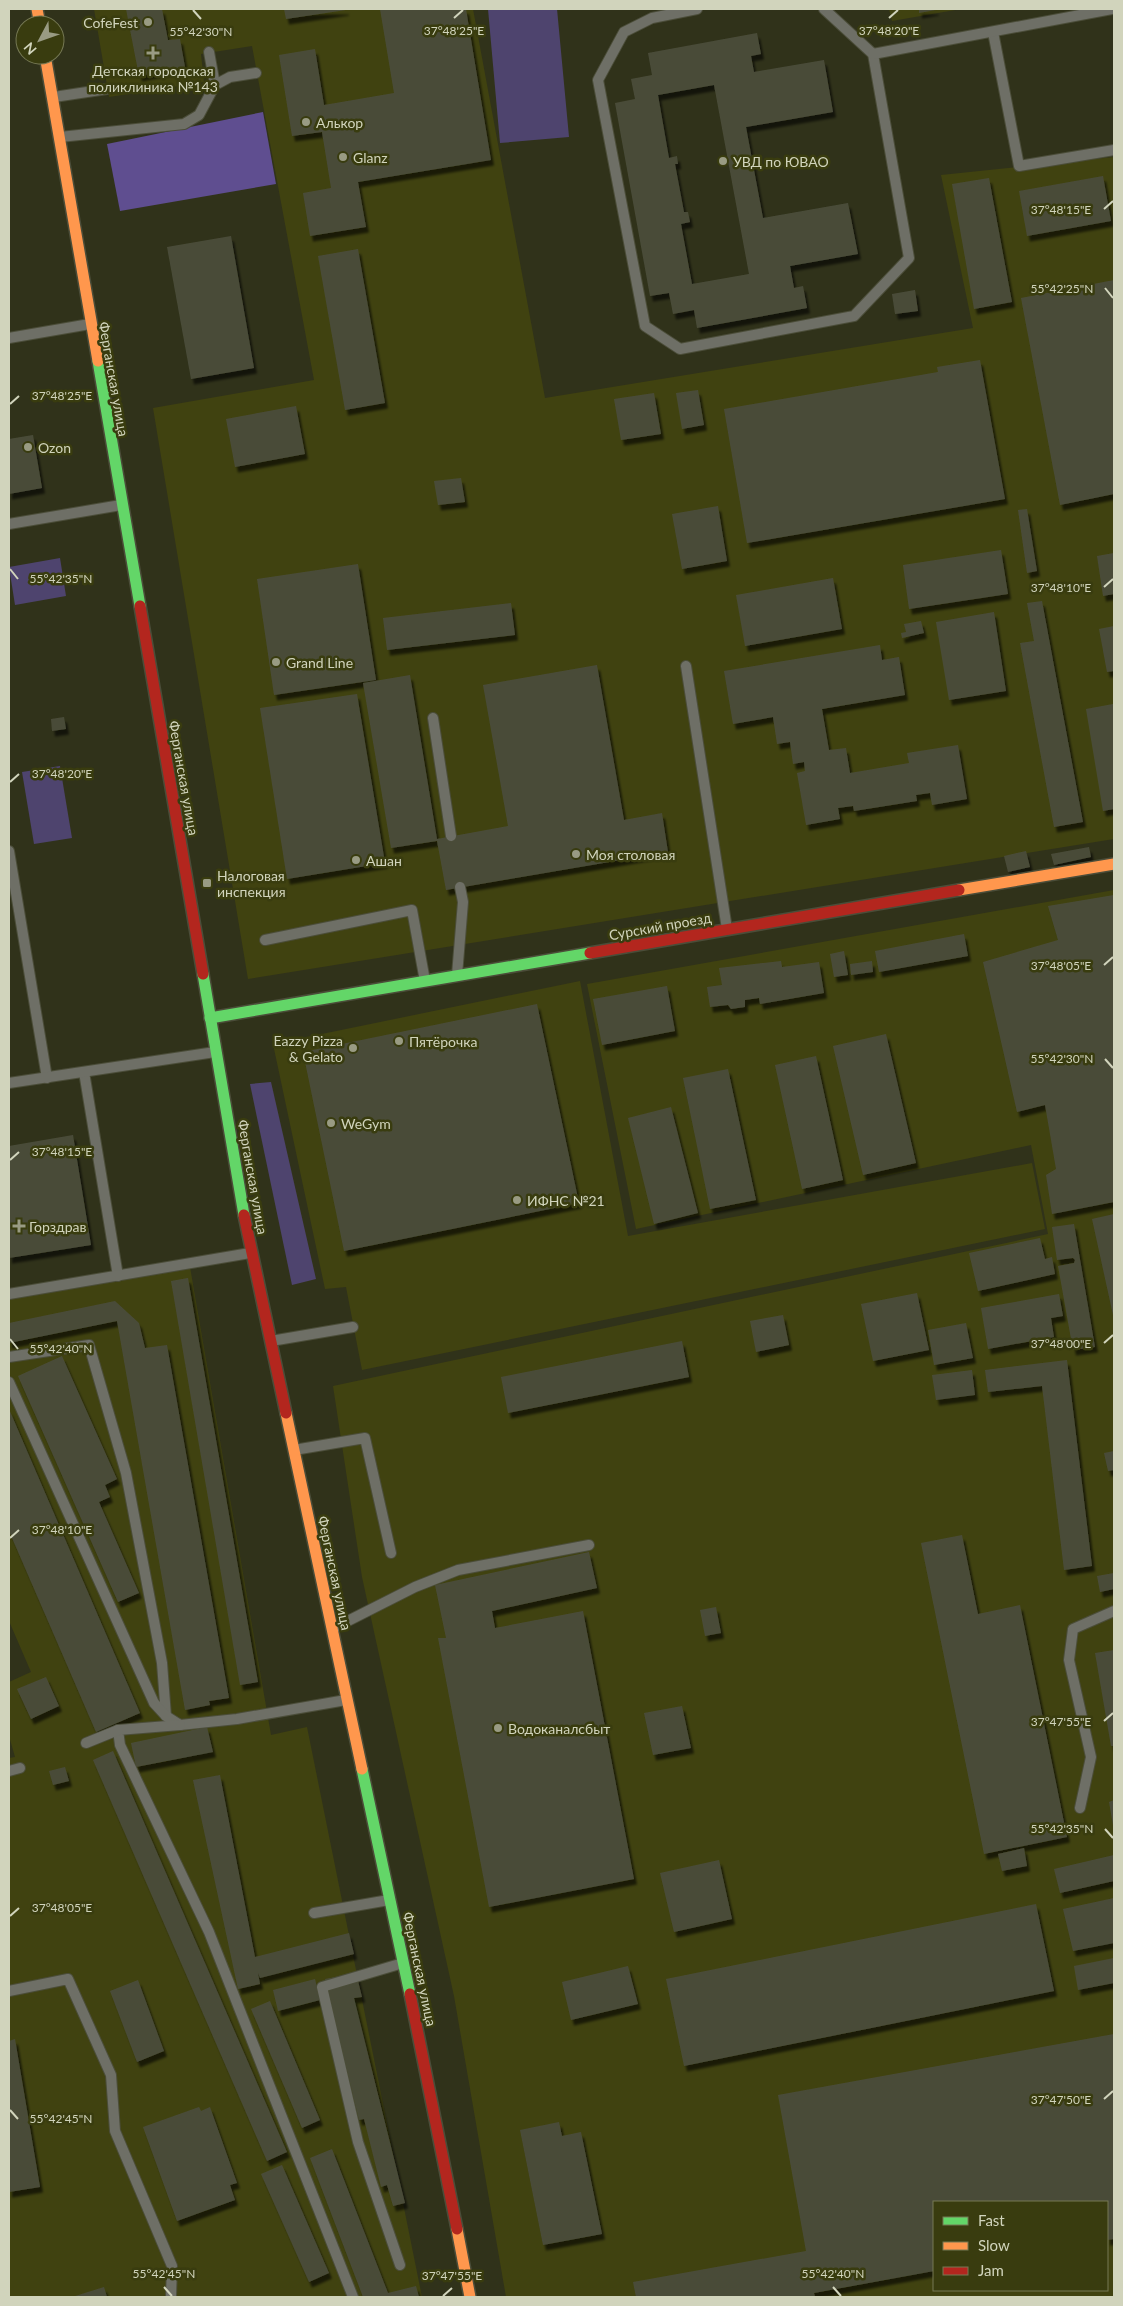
<svg xmlns="http://www.w3.org/2000/svg" width="1123" height="2306" font-family="Lato,sans-serif">
<style>
.built{fill:#404210;fill-rule:evenodd}
.green{fill:#4e446e}
.forest{fill:#5f4e90}
.building{fill:#4a4c39;fill-rule:evenodd;filter:url(#shadow)}
.lines{fill:none;stroke-linecap:round;stroke-linejoin:round}
.lane-casing{stroke:#4b4d39;stroke-width:12}
.fast-casing{stroke:#4b4d39;stroke-width:14}
.slow-casing{stroke:#4b4d39;stroke-width:14}
.jam-casing{stroke:#4b4d39;stroke-width:14}
.lane{stroke:#6e6f66;stroke-width:10}
.fast{stroke:#63d668;stroke-width:11}
.slow{stroke:#ff974d;stroke-width:11}
.jam{stroke:#b3261e;stroke-width:11}
.ticks{fill:none;stroke:#d1d4bc;stroke-width:2}
.poi-dot{fill:#999b83;stroke:#393c0f;stroke-width:2}
.labels{text-anchor:middle;dominant-baseline:central;stroke-width:5;stroke-linejoin:round;paint-order:stroke}
.poi-label{font-size:14px;fill:#d1d4bc;stroke:#393c0f;text-anchor:start}
.street-label{font-size:14px;fill:#d1d4bc;stroke:#393c0f}
.ticks-label{font-size:12px;text-anchor:middle;fill:#d1d4bc;stroke:#393c0f;stroke-width:5;stroke-linejoin:round;paint-order:stroke}
</style>
<defs>
<filter id="shadow"><feDropShadow dx="3" dy="5.5" stdDeviation="1" flood-color="#0009"/></filter>
</defs>
<rect width="100%" height="100%" fill="#30321a"/>
<!-- built -->
<g class="built">
<polygon points="94,9 473,9 545,398 973,328 941,175 1114,157 1114,839 248,979 153,408 314,380 252,46 201,54 204,82 109,97"/>
<polygon points="889,9 961,9 892,21"/>
<path d="M1114,890V2297H506L454,1996L362,1577L333,1386L1048,1234L1031,1145L636,1229L587,984ZM934,2202H1107V2290H934Z"/>
<polygon points="580,981 628,1236 1032,1163 1045,1229 362,1370 346,1287 325,1289 273,1044"/>
<polygon points="190,1267 271,1735 307,1727 422,2297 9,2297 9,1758 15,1757 9,1736 9,1682 31,1672 9,1621 9,1298"/>
</g>
<!-- green -->
<g class="green">
<polygon points="488,9 557,9 569,137 500,143"/>
<polygon points="60,558 66,596 15,605 9,567"/>
<polygon points="60,766 72,838 34,844 22,772"/>
<polygon points="271,1082 316,1279 292,1285 250,1084"/>
</g>
<!-- forest -->
<polygon class="forest" points="263,112 276,184 120,211 107,144"/>
<!-- building -->
<g class="building">
<polygon points="126,9 162,9 168,40 180,39 185,67 139,76"/>
<polygon points="284,9 346,9 346,10 286,19"/>
<polygon points="380,9 466,9 491,160 358,182 366,227 310,236 303,193 331,188 322,132 292,136 279,55 315,49 324,105 394,93"/>
<polygon points="919,9 936,9 936,10 919,13"/>
<path d="M757,33L761,54L751,56L754,72L824,60L833,112L746,127L763,218L848,203L858,254L790,266L794,288L803,286L807,308L697,328L694,310L673,314L669,293L650,296L615,103L635,99L631,79L652,75L648,53ZM714,85L749,274L692,284L681,224L690,222L688,212H684L675,164H678L677,156L669,158L658,95Z"/>
<polygon points="1103,176 1111,221 1027,236 1019,191"/>
<polygon points="989,178 1012,302 974,309 952,184"/>
<polygon points="231,236 254,368 191,379 167,247"/>
<polygon points="358,249 385,403 345,410 318,256"/>
<polygon points="1114,280 1114,494 1060,505 1021,298"/>
<polygon points="915,290 918,311 895,314 892,294"/>
<polygon points="980,360 1005,499 747,543 724,409 938,372 937,367"/>
<polygon points="698,390 704,425 682,429 676,393"/>
<polygon points="654,393 661,434 621,440 614,399"/>
<polygon points="296,406 305,454 235,467 226,419"/>
<polygon points="33,435 42,488 9,494 9,439"/>
<polygon points="461,478 465,502 438,505 434,481"/>
<polygon points="718,506 727,561 682,569 672,514"/>
<polygon points="1027,509 1037,571 1027,573 1018,510"/>
<polygon points="1001,550 1008,594 909,609 903,565"/>
<polygon points="1114,553 1114,594 1103,596 1097,556"/>
<polygon points="358,564 376,680 274,695 257,579"/>
<polygon points="833,578 842,629 745,646 736,595"/>
<polygon points="1042,601 1083,822 1054,827 1020,643 1034,641 1027,603"/>
<polygon points="511,603 515,635 387,650 383,618"/>
<polygon points="994,612 1006,691 949,700 936,622"/>
<polygon points="921,621 924,633 902,638 901,633 906,632 904,624"/>
<polygon points="1114,626 1114,671 1107,672 1099,629"/>
<polygon points="880,645 882,660 899,657 905,695 822,709 829,750 846,748 850,773 909,763 907,753 958,745 967,799 932,805 930,793 916,795 917,801 854,811 853,806 838,808 840,819 806,825 797,773 805,771 804,762 793,764 790,742 777,744 773,717 733,724 724,671"/>
<polygon points="597,665 624,820 662,813 668,852 446,890 437,841 391,848 363,683 410,675 437,839 508,826 483,685"/>
<polygon points="357,694 385,863 287,879 260,708"/>
<polygon points="1113,704 1114,809 1103,811 1086,709"/>
<polygon points="64,717 66,729 52,731 51,719"/>
<polygon points="1089,847 1091,857 1054,865 1051,854"/>
<polygon points="1026,851 1030,867 1008,872 1004,856"/>
<polygon points="1114,895 1114,1202 1052,1214 1046,1175 1056,1169 1045,1105 1017,1112 983,962 1058,940 1048,906"/>
<polygon points="964,934 968,956 879,972 875,951"/>
<polygon points="844,951 848,975 834,977 830,954"/>
<polygon points="781,961 782,967 819,962 824,993 760,1004 759,998 745,1000 745,1007 731,1009 728,1005 710,1007 707,987 722,985 719,968"/>
<polygon points="872,961 873,972 851,975 850,964"/>
<polygon points="667,986 675,1031 602,1045 593,999"/>
<polygon points="537,1004 579,1203 344,1251 303,1052"/>
<polygon points="886,1034 916,1163 863,1175 833,1046"/>
<polygon points="816,1056 843,1180 802,1189 775,1065"/>
<polygon points="728,1069 756,1200 710,1209 683,1078"/>
<polygon points="671,1107 698,1213 654,1224 628,1118"/>
<polygon points="73,1135 91,1245 9,1258 9,1146"/>
<polygon points="1114,1214 1114,1315 1113,1315 1092,1219"/>
<polygon points="1074,1224 1095,1347 1073,1350 1058,1266 1074,1263 1075,1260 1073,1258 1057,1260 1052,1227"/>
<polygon points="1040,1238 1045,1259 1052,1257 1055,1274 978,1291 969,1253"/>
<polygon points="188,1278 258,1682 240,1685 171,1281"/>
<polygon points="917,1293 929,1350 873,1361 861,1304"/>
<polygon points="1059,1294 1063,1316 1051,1318 1054,1337 988,1349 981,1308"/>
<polygon points="115,1301 139,1323 145,1348 167,1345 229,1698 209,1701 210,1705 185,1710 117,1321 9,1343 9,1323"/>
<polygon points="783,1315 789,1345 756,1352 750,1321"/>
<polygon points="966,1323 973,1358 934,1365 928,1330"/>
<polygon points="682,1341 689,1377 508,1413 501,1377"/>
<polygon points="62,1356 117,1479 105,1485 110,1497 99,1502 139,1593 118,1602 18,1376"/>
<polygon points="1067,1360 1092,1566 1064,1570 1042,1386 988,1392 985,1370"/>
<polygon points="972,1370 975,1395 936,1400 932,1375"/>
<polygon points="9,1409 140,1713 96,1732 9,1531"/>
<polygon points="1114,1451 1114,1470 1108,1471 1104,1453"/>
<polygon points="962,1535 978,1614 1020,1605 1067,1837 984,1854 921,1543"/>
<polygon points="589,1552 597,1588 492,1611 495,1628 583,1611 634,1879 489,1907 438,1638 446,1638 435,1585"/>
<polygon points="1114,1573 1114,1589 1100,1592 1097,1576"/>
<polygon points="716,1607 721,1633 705,1636 700,1610"/>
<polygon points="1114,1650 1114,1746 1111,1746 1095,1653"/>
<polygon points="46,1677 59,1706 31,1719 17,1689"/>
<polygon points="682,1706 691,1748 653,1755 644,1713"/>
<polygon points="207,1727 213,1752 136,1767 131,1743"/>
<polygon points="113,1751 287,2152 267,2161 93,1760"/>
<polygon points="65,1767 69,1781 53,1785 49,1771"/>
<polygon points="220,1775 255,1957 349,1933 354,1954 260,1978 258,1973 260,1984 238,1989 193,1780"/>
<polygon points="1114,1800 1114,1825 1113,1825 1109,1802"/>
<polygon points="1024,1848 1027,1866 1002,1871 998,1854"/>
<polygon points="1114,1855 1114,1881 1060,1893 1054,1869"/>
<polygon points="719,1860 732,1919 674,1932 660,1873"/>
<polygon points="1114,1898 1114,1943 1073,1951 1063,1909"/>
<polygon points="1036,1904 1054,1991 684,2066 666,1979"/>
<polygon points="1114,1958 1114,1983 1078,1990 1074,1966"/>
<polygon points="628,1966 638,2004 571,2020 562,1982"/>
<polygon points="356,1973 362,1997 354,1998 405,2203 393,2206 387,2185 381,2187 364,2119 359,2120 325,1979"/>
<polygon points="315,1979 320,2000 278,2011 273,1990"/>
<polygon points="138,1980 164,2051 137,2062 110,1991"/>
<polygon points="270,2001 320,2120 302,2128 251,2009"/>
<polygon points="1114,2034 1114,2239 1107,2240 1107,2202 934,2202 934,2271 814,2293 815,2297 636,2297 633,2282 806,2251 778,2095"/>
<polygon points="15,2039 40,2187 9,2192 9,2041"/>
<polygon points="199,2107 201,2111 210,2107 237,2183 230,2185 235,2200 177,2221 143,2127"/>
<polygon points="559,2122 562,2136 581,2132 602,2234 543,2245 520,2130"/>
<polygon points="332,2149 388,2293 416,2286 419,2297 363,2297 310,2158"/>
<polygon points="282,2165 329,2273 309,2282 261,2174"/>
<polygon points="104,2287 107,2297 72,2297"/>
</g>
<g class="lines">
<!-- lane casing -->
<g class="lane-casing">
<g id="lane">
<polyline points="697,9 652,18 624,32 598,80 645,326 680,349 854,316 909,258 873,54 824,9"/>
<polyline points="993,32 1019,166 1114,150"/>
<polyline points="209,52 215,85"/>
<polyline points="873,54 1112,9"/>
<polyline points="54,97 107,89"/>
<polyline points="60,137 184,124 199,115 215,85 230,77 256,73"/>
<polyline points="9,338 90,324"/>
<polyline points="9,524 121,505"/>
<polyline points="686,666 727,929"/>
<polyline points="433,718 451,836"/>
<polyline points="9,851 47,1078"/>
<polyline points="265,940 412,910 425,981"/>
<polyline points="457,975 463,902 460,887"/>
<polyline points="84,1072 118,1276"/>
<polyline points="9,1083 215,1052"/>
<polyline points="9,1294 250,1253"/>
<polyline points="271,1341 353,1327"/>
<polyline points="9,1357 89,1345 126,1473 162,1663 166,1716"/>
<polyline points="9,1382 154,1703 166,1716 180,1725 237,1719 346,1700"/>
<polyline points="294,1450 365,1438 391,1553"/>
<polyline points="334,1628 415,1587 458,1570 589,1545"/>
<polyline points="180,1725 118,1730 120,1745 209,1932 353,2297"/>
<polyline points="86,1743 118,1730"/>
<polyline points="9,1771 20,1768"/>
<polyline points="1080,1808 1091,1757 1069,1660 1073,1629 1114,1611"/>
<polyline points="314,1913 389,1900"/>
<polyline points="9,1991 68,1979 111,2075 115,2131 172,2266 171,2297"/>
<polyline points="400,2265 358,2142 322,1987 403,1963"/>
</g>
</g>
<!-- fast casing -->
<g class="fast-casing">
<g id="fast">
<polyline points="98,361 140,606"/>
<polyline points="203,974 244,1215"/>
<polyline points="210,1018 590,953"/>
<polyline points="362,1769 410,1994"/>
</g>
</g>
<!-- slow casing -->
<g class="slow-casing">
<g id="slow">
<polyline points="37,9 40,25"/>
<polyline points="45,55 98,361"/>
<polyline points="959,890 1114,864"/>
<polyline points="286,1413 362,1769"/>
<polyline points="457,2229 470,2297"/>
</g>
</g>
<!-- jam casing -->
<g class="jam-casing">
<g id="jam">
<polyline points="140,606 203,974"/>
<polyline points="590,953 959,890"/>
<polyline points="244,1215 286,1413"/>
<polyline points="410,1994 457,2229"/>
</g>
</g>
<!-- lane -->
<use href="#lane" class="lane"/>
<!-- fast -->
<use href="#fast" class="fast"/>
<!-- slow -->
<use href="#slow" class="slow"/>
<!-- jam -->
<use href="#jam" class="jam"/>
</g>
<!-- ticks -->
<path class="ticks" d="M193,10L201,19M454,18L463,10M889,18L898,10M1104,209L1113,201M1105,288L1113,298M10,404L19,396M10,569L18,579M1104,587L1113,579M10,782L19,774M1104,965L1113,957M1105,1059L1113,1068M10,1160L19,1152M10,1339L18,1349M1104,1343L1113,1335M10,1538L19,1530M1104,1721L1113,1713M1105,1829L1113,1838M10,1916L19,1908M1104,2099L1113,2091M10,2110L18,2119M164,2287L172,2296M833,2287L841,2296M443,2296L452,2288"/>
<!-- markers -->
<g class="poi-dot">
<circle cx="148" cy="22" r="5"/>
<path d="M150.5 45.5h5v5h5v5h-5v5h-5v-5h-5v-5h5z"/>
<circle cx="306" cy="122" r="5"/>
<circle cx="343" cy="157" r="5"/>
<circle cx="723" cy="161" r="5"/>
<circle cx="28" cy="447" r="5"/>
<circle cx="276" cy="662" r="5"/>
<circle cx="576" cy="854" r="5"/>
<circle cx="356" cy="860" r="5"/>
<rect x="202" y="878" width="10" height="10" rx="2.5"/>
<circle cx="399" cy="1041" r="5"/>
<circle cx="353" cy="1048" r="5"/>
<circle cx="331" cy="1123" r="5"/>
<circle cx="517" cy="1200" r="5"/>
<path d="M16.5 1218.5h5v5h5v5h-5v5h-5v-5h-5v-5h5z"/>
<circle cx="498" cy="1728" r="5"/>
</g>
<g class="labels">
<!-- poi labels -->
<g class="poi-label">
<text x="138" y="22" text-anchor="end">CofeFest</text>
<text x="153" y="70" text-anchor="middle">Детская городская<tspan x="153" dy="16">поликлиника №143</tspan></text>
<text x="316" y="122">Алькор</text>
<text x="353" y="157">Glanz</text>
<text x="733" y="161">УВД по ЮВАО</text>
<text x="38" y="447">Ozon</text>
<text x="286" y="662">Grand Line</text>
<text x="586" y="854">Моя столовая</text>
<text x="366" y="860">Ашан</text>
<text x="217" y="875">Налоговая<tspan x="217" dy="16">инспекция</tspan></text>
<text x="343" y="1040" text-anchor="end">Eazzy Pizza<tspan x="343" dy="16">&amp; Gelato</tspan></text>
<text x="409" y="1041">Пятёрочка</text>
<text x="341" y="1123">WeGym</text>
<text x="527" y="1200">ИФНС №21</text>
<text x="29" y="1226">Горздрав</text>
<text x="508" y="1728">Водоканалсбыт</text>
</g>
<!-- street labels -->
<g class="street-label">
<text transform="translate(114 379) rotate(80)">Ферганская улица</text>
<text transform="translate(184 778) rotate(80)">Ферганская улица</text>
<text transform="translate(660 926) rotate(-10)">Сурский проезд</text>
<text transform="translate(253 1177) rotate(80)">Ферганская улица</text>
<text transform="translate(335 1573) rotate(78)">Ферганская улица</text>
<text transform="translate(420 1969) rotate(78)">Ферганская улица</text>
</g>
</g>
<g class="ticks-label">
<text x="454" y="35">37°48'25"E</text>
<text x="889" y="35">37°48'20"E</text>
<text x="201" y="36">55°42'30"N</text>
<text x="1061" y="214">37°48'15"E</text>
<text x="1062" y="293">55°42'25"N</text>
<text x="62" y="400">37°48'25"E</text>
<text x="61" y="583">55°42'35"N</text>
<text x="1061" y="592">37°48'10"E</text>
<text x="62" y="778">37°48'20"E</text>
<text x="1061" y="970">37°48'05"E</text>
<text x="1062" y="1063">55°42'30"N</text>
<text x="62" y="1156">37°48'15"E</text>
<text x="1061" y="1348">37°48'00"E</text>
<text x="61" y="1353">55°42'40"N</text>
<text x="62" y="1534">37°48'10"E</text>
<text x="1061" y="1726">37°47'55"E</text>
<text x="1062" y="1833">55°42'35"N</text>
<text x="62" y="1912">37°48'05"E</text>
<text x="1061" y="2104">37°47'50"E</text>
<text x="61" y="2123">55°42'45"N</text>
<text x="164" y="2278">55°42'45"N</text>
<text x="833" y="2278">55°42'40"N</text>
<text x="452" y="2280">37°47'55"E</text>
</g>
<!-- border -->
<rect width="1123" height="2306" fill="none" stroke="#d1d4bc" stroke-width="20"/>
<!-- legend -->
<rect x="933" y="2201" width="175" height="90" fill="#393c0f" stroke="#767954"/>
<rect x="943" y="2217" width="25" height="8" fill="#63d668" stroke="#767954"/>
<text x="978" y="2226" font-size="15" fill="#d1d4bc">Fast</text>
<rect x="943" y="2242" width="25" height="8" fill="#ff974d" stroke="#767954"/>
<text x="978" y="2251" font-size="15" fill="#d1d4bc">Slow</text>
<rect x="943" y="2267" width="25" height="8" fill="#b3261e" stroke="#767954"/>
<text x="978" y="2276" font-size="15" fill="#d1d4bc">Jam</text>
<!-- north arrow -->
<g transform="translate(40 40) rotate(229)"><circle r="24" fill="#393c0f" stroke="#767954"/>
<path d="M0-4L9 19L0 12L-9 19Z" fill="#999b83"/>
<text y="-8" font-size="14" font-weight="bold" text-anchor="middle" fill="#d1d4bc">N</text>
</g>
</svg>
